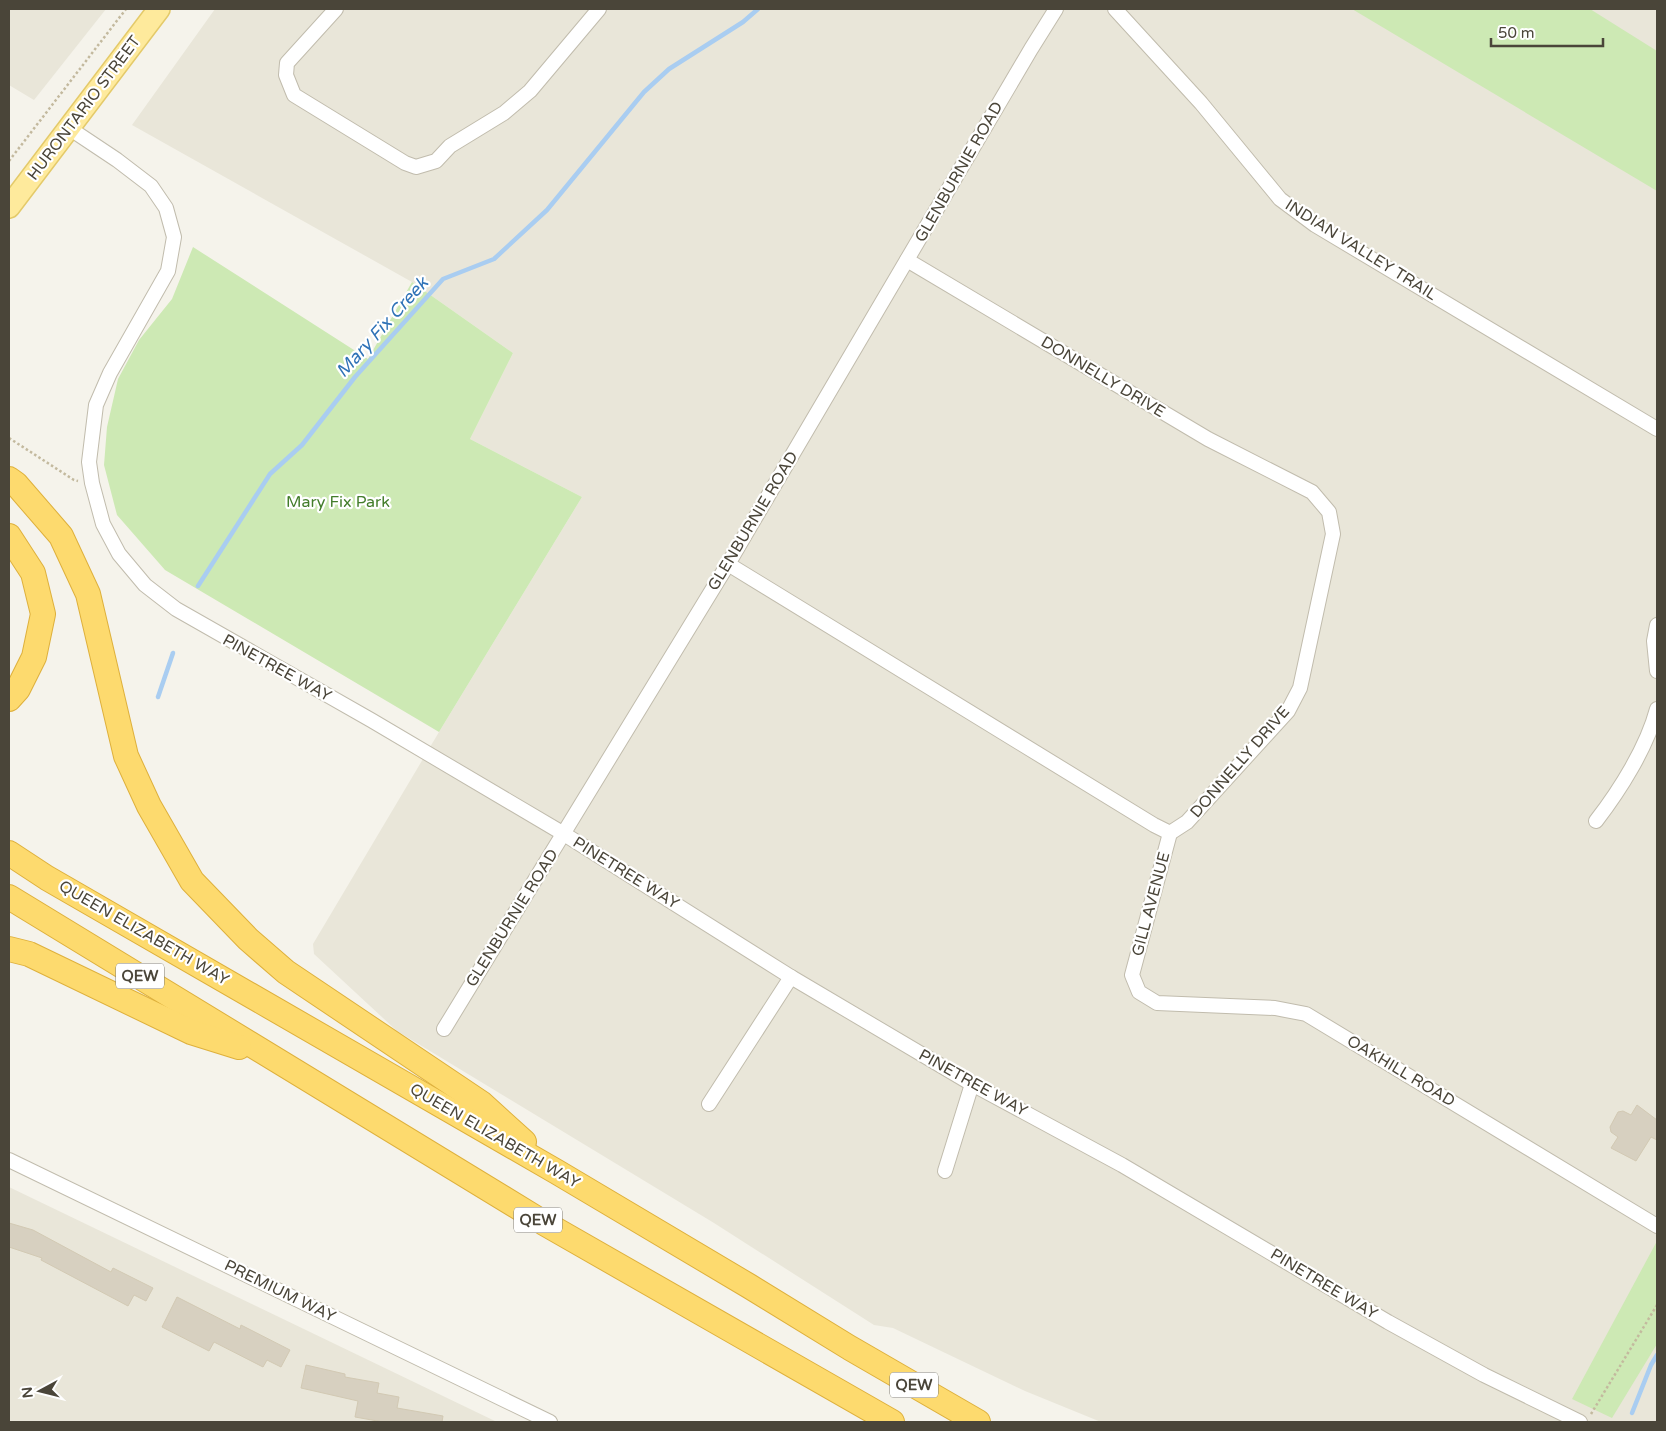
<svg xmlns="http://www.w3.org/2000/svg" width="1666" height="1431" font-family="'Varela Round',sans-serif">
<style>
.residential{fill:#e9e6d9}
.green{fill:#cde9b4}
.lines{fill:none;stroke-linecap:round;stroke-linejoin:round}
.stream{stroke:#a9cdf1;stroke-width:4.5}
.building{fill:#d7d0c0;stroke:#d2c9b3}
.street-casing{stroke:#c1bcad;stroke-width:16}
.primary-casing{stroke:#e4ca6a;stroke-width:24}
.highway-casing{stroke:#deb03c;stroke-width:26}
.path{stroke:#c3b99e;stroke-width:2.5;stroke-dasharray:2.5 2.5;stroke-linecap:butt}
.street{stroke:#fff;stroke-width:14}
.primary{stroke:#feea9c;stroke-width:21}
.highway{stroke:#fdda6e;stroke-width:24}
.labels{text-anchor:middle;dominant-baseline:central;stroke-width:4.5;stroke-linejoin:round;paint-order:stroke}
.shield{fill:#fff;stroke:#807d74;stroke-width:1}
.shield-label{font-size:15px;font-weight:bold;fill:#4a4539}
.street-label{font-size:16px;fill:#4a4539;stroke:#fff}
.park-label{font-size:16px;fill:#437d2b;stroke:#fff}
.water-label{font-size:18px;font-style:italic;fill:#3073b7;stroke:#fff}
</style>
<rect width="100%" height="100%" fill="#f5f3eb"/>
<!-- residential -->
<g class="residential">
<polygon points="9,9 106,9 34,100 9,85"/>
<polygon points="215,9 1657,9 1657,1422 1101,1422 1025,1391 893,1328 874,1325 714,1223 397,1031 314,954 313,944 439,732 582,497 470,439 513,353 412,282 132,125"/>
<polygon points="9,1187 497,1422 9,1422"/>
</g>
<!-- green -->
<g class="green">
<polygon points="1352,9 1590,9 1657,51 1657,191"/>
<polygon points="193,247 368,359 412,282 513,353 470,439 582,497 439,732 165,570 117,515 104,465 107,427 118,379 139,340 172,299"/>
<polygon points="1657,1241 1657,1344 1612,1418 1572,1399"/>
</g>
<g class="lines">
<!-- stream -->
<g class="stream">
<polyline points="198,586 270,474 302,445 355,377 443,279 494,259 547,210 644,92 669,69 743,22 758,9"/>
<polyline points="158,697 173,653"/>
<polyline points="1632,1413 1651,1365 1657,1355"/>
</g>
</g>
<!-- building -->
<g class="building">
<polygon points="1637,1105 1657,1120 1657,1140 1651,1137 1636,1161 1611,1148 1618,1137 1611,1132 1610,1127 1618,1112 1623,1111 1631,1115"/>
<polygon points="9,1223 33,1230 111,1272 113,1268 153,1288 146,1301 134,1295 128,1306 41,1260 42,1258 9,1247"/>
<polygon points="177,1297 240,1329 241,1325 290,1350 281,1367 267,1360 263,1367 214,1342 209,1351 162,1327"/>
<polygon points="306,1365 345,1374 345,1377 379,1383 377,1393 399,1397 397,1408 443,1416 442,1422 383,1422 355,1417 358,1401 301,1388"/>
</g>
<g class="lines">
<!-- street casing -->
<g class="street-casing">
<g id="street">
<polyline points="336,9 287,63 286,75 294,95 405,163 416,167 436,161 450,146 504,113 530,91 599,9"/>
<polyline points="1115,9 1201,103 1280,199 1315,225 1657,429"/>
<polyline points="69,128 117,160 151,186 166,208 174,237 168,271 110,373 96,405 89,462 92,483 103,524 119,554 145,585 176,609 371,720 564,834 791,977 972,1084 1122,1165 1388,1322 1484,1375 1580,1422"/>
<polyline points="728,564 1154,825 1170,833 1187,822 1288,711 1300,688 1333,534 1329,512 1312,492 1208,439 907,260"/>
<polyline points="1657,625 1654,641 1657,671"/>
<path d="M1596,821C1620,790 1647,747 1657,709"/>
<polyline points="1170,833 1132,975 1139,992 1157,1003 1275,1008 1306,1014 1657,1226"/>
<polyline points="444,1029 728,564 1031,49 1056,9"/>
<polyline points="709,1104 791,977"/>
<polyline points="9,1160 550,1422"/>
<polyline points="945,1171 972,1084"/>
</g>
</g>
<!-- primary casing -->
<g class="primary-casing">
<polyline id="primary" points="9,207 159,9"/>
</g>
<!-- highway casing -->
<g class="highway-casing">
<g id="highway">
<polyline points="9,479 16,484 61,536 88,594 126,756 149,806 192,881 248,939 286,972 481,1103 524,1142"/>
<polyline points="9,536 33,573 43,614 34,657 18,689 9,699"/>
<polyline points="9,853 47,878 557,1172 749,1286 850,1348 978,1422"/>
<polyline points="9,897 544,1223 892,1422"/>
<polyline points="9,949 29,954 191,1032 239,1047"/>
</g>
</g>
<!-- path -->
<g class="path">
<polyline points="9,161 126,9"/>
<polyline points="9,438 74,480 78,481"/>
<polyline points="1591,1414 1657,1305"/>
</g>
<!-- street -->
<use href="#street" class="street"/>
<!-- primary -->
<use href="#primary" class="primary"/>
<!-- highway -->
<use href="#highway" class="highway"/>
</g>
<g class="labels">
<!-- shield labels -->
<g class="shield">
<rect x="116" y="963.5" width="48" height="25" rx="4"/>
<rect x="514" y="1207.5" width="48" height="25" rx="4"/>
<rect x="890" y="1372.5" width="48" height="25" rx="4"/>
</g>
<g class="shield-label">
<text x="140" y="976">QEW</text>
<text x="538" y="1220">QEW</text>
<text x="914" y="1385">QEW</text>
</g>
<!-- street labels -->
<g class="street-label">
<text transform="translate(84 108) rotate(-53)">HURONTARIO STREET</text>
<text transform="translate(959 172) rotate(-60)">GLENBURNIE ROAD</text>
<text transform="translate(1361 250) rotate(32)">INDIAN VALLEY TRAIL</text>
<text transform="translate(1103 377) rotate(31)">DONNELLY DRIVE</text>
<text transform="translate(753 521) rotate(-59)">GLENBURNIE ROAD</text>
<text transform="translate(277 668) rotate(29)">PINETREE WAY</text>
<text transform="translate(1240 762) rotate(-49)">DONNELLY DRIVE</text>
<text transform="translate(626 873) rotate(32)">PINETREE WAY</text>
<text transform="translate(1151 904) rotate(-75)">GILL AVENUE</text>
<text transform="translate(512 918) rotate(-58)">GLENBURNIE ROAD</text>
<text transform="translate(144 933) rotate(30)">QUEEN ELIZABETH WAY</text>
<text transform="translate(1401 1071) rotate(31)">OAKHILL ROAD</text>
<text transform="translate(973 1083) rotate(29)">PINETREE WAY</text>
<text transform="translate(495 1136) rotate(30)">QUEEN ELIZABETH WAY</text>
<text transform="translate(1324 1284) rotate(31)">PINETREE WAY</text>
<text transform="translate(280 1291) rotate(26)">PREMIUM WAY</text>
</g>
<!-- park labels -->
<g class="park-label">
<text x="338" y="502">Mary Fix Park</text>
</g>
<!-- water labels -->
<g class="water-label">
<text transform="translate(382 327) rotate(-48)">Mary Fix Creek</text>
</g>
</g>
<!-- border -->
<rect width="1666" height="1431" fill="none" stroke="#4a4539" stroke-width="20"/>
<!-- north arrow -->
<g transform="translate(40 1391) rotate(263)" stroke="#ffffff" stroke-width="4" paint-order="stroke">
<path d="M0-4L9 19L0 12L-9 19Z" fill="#4a4539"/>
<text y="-8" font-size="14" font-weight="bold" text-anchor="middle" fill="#4a4539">N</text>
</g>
<!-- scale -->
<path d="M1491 38v8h112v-8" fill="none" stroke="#4a4539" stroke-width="2.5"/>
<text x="1498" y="38" font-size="15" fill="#4a4539" stroke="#ffffff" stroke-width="4" paint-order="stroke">50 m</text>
</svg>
